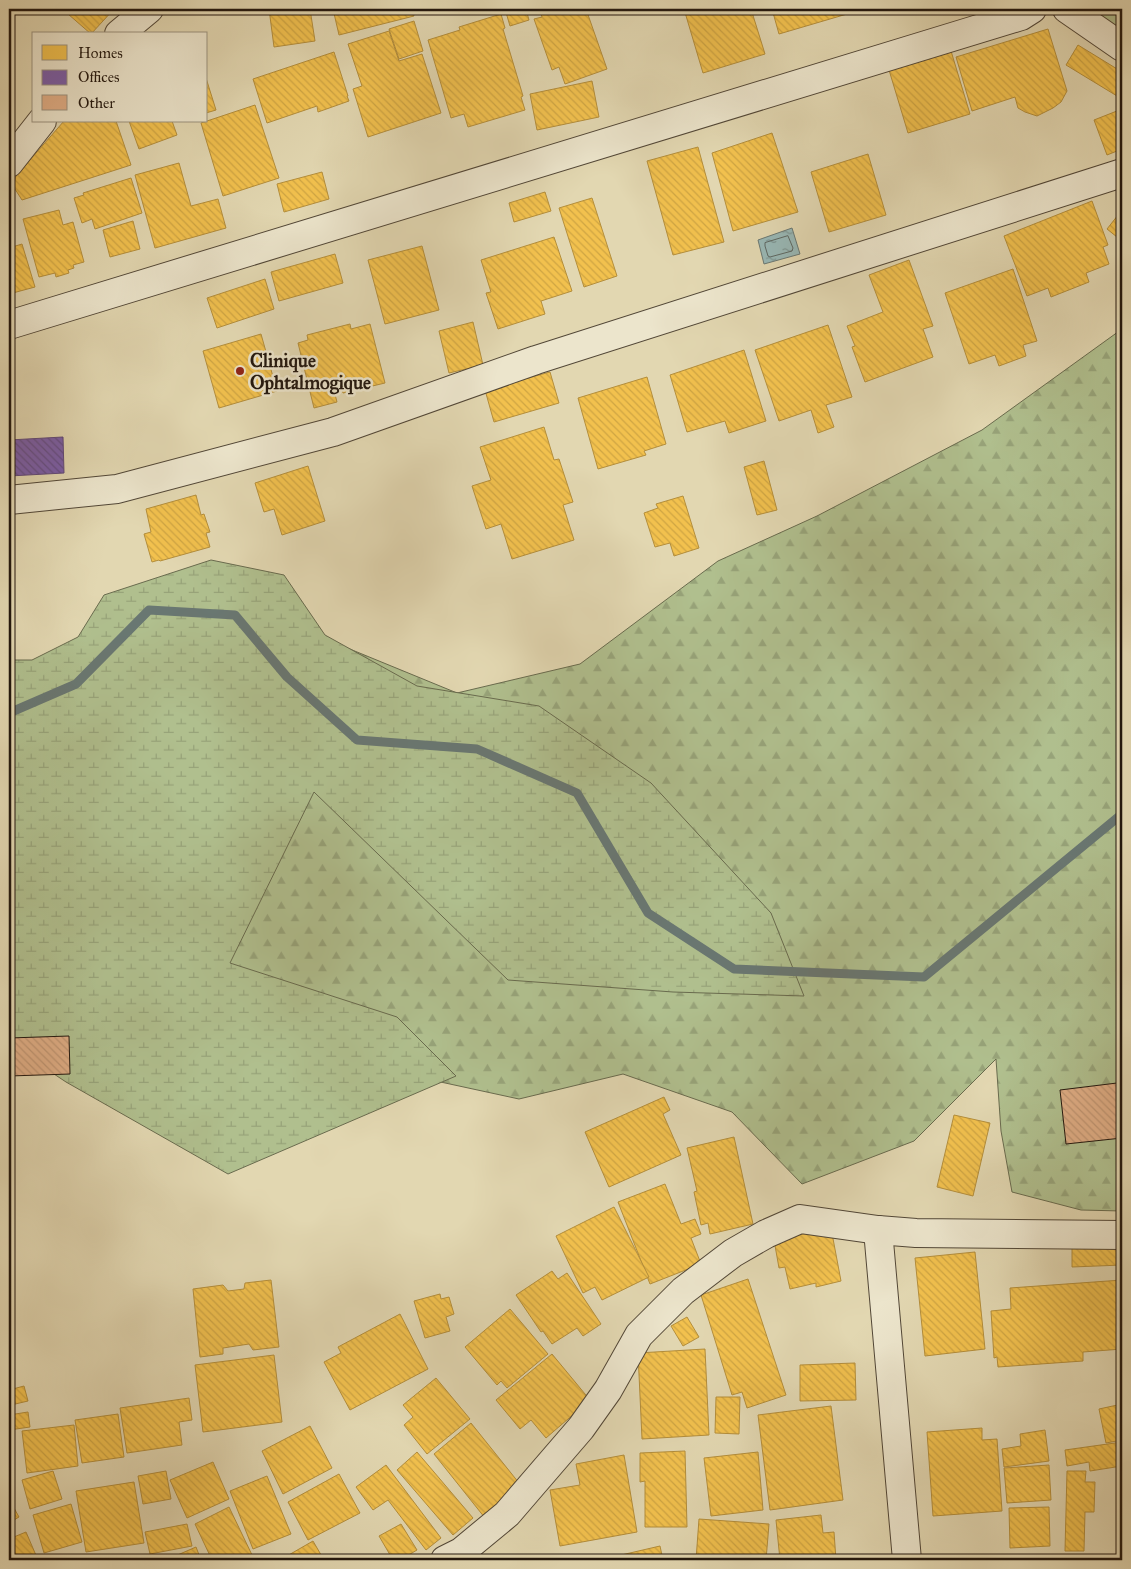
<svg xmlns="http://www.w3.org/2000/svg" width="1131" height="1569" font-family="'IM FELL Great Primer',serif">
<style>
.forest{fill:url(#forest-firs);stroke:#696b4e}
.wetland{fill:url(#wetland-marsh);stroke:#696b4e}
.water{fill:url(#water-ripples);stroke:#697772}
.homes{fill:url(#homes-back-hatch);stroke:#b48e3b}
.offices{fill:url(#offices-back-hatch);stroke:#604979}
.lines{fill:none;stroke-linecap:round;stroke-linejoin:round}
.shore{stroke:#5d6762;stroke-width:1}
.stream{stroke:#697772;stroke-width:9}
.building{fill:url(#building-back-hatch);stroke:#22170e}
.minor-casing{stroke:#524737;stroke-width:30}
.minor{stroke:#ece5cc;stroke-width:28}
.poi-dot{fill:#8f2418;stroke:#ece5cc;stroke-width:2}
.labels{text-anchor:middle;dominant-baseline:central;stroke-width:5;stroke-linejoin:round;paint-order:stroke}
.poi-label{font-size:19px;font-weight:bold;fill:#22170e;stroke:#ece5cc;text-anchor:start}
</style>
<defs>
<pattern id="forest-firs" width="22" height="20" patternUnits="userSpaceOnUse" patternTransform="scale(1.25)"><rect width="22" height="20" fill="#b0bf8e"/><path d="M5 1l3.5 6h-7zM16 11l3.5 6h-7z" fill="#97a379"/></pattern>
<pattern id="wetland-marsh" width="20" height="14" patternUnits="userSpaceOnUse" patternTransform="scale(1.25)"><rect width="20" height="14" fill="#b0bf8e"/><path d="M1 5h8M5 5V1M11 12h8M15 12V8" fill="none" stroke="#97a379"/></pattern>
<pattern id="water-ripples" width="26" height="14" patternUnits="userSpaceOnUse" patternTransform="scale(1.25)"><rect width="26" height="14" fill="#98b7b5"/><path d="M2 4q2-2 4 0t4 0M15 11q2-2 4 0t4 0" fill="none" stroke="#7c9492"/></pattern>
<pattern id="homes-back-hatch" width="6" height="6" patternUnits="userSpaceOnUse" patternTransform="scale(1.25)"><rect width="6" height="6" fill="#f2c14e"/><path d="M-1 5l2 2M0 0l6 6M5-1l2 2" fill="none" stroke="#cfa543"/></pattern>
<pattern id="offices-back-hatch" width="6" height="6" patternUnits="userSpaceOnUse" patternTransform="scale(1.25)"><rect width="6" height="6" fill="#7b5ea7"/><path d="M-1 5l2 2M0 0l6 6M5-1l2 2" fill="none" stroke="#644d86"/></pattern>
<pattern id="building-back-hatch" width="6" height="6" patternUnits="userSpaceOnUse" patternTransform="scale(1.25)"><rect width="6" height="6" fill="#e0ae86"/><path d="M-1 5l2 2M0 0l6 6M5-1l2 2" fill="none" stroke="#c09572"/></pattern>
</defs>
<rect width="100%" height="100%" fill="#e2d7b1"/>
<filter id="stains"><feTurbulence type="fractalNoise" baseFrequency=".004" numOctaves="4"/><feColorMatrix values="0 0 0 0 .2 0 0 0 0 .09 0 0 0 0 .02 0 0 0 .5 -.17"/></filter>
<radialGradient id="worn" r=".72"><stop offset=".6" stop-color="#630" stop-opacity="0"/><stop offset="1" stop-color="#630" stop-opacity=".3"/></radialGradient>
<!-- forest -->
<g class="forest">
<polygon points="1092,9 1122,9 1122,39 1086,16"/>
<polygon points="1122,329 1122,1211 1081,1210 1012,1192 1001,1131 996,1059 914,1141 802,1184 732,1112 623,1074 519,1099 233,1037 139,657 301,629 457,693 580,664 718,561 817,516 982,430"/>
</g>
<!-- wetland -->
<polygon class="wetland" points="211,560 284,575 325,635 417,686 539,706 651,783 771,913 804,996 673,992 508,980 314,792 230,963 397,1017 456,1076 228,1174 66,1082 9,1044 9,660 32,660 78,637 104,595"/>
<!-- water -->
<polygon class="water" points="792,228 800,254 764,264 758,240"/>
<!-- homes -->
<g class="homes">
<polygon points="72,9 114,9 91,34 68,14"/>
<polygon points="269,9 310,9 315,41 274,47"/>
<polygon points="333,9 412,9 414,16 339,35"/>
<polygon points="505,9 526,9 529,20 510,26"/>
<polygon points="555,9 586,9 607,69 565,84 559,67 552,70 534,19 542,17 541,14"/>
<polygon points="684,9 751,9 765,54 703,73"/>
<polygon points="772,9 864,9 779,34"/>
<polygon points="501,14 505,28 503,29 523,96 521,97 525,110 468,127 464,114 451,118 428,40 460,30 459,27"/>
<polygon points="414,21 423,51 399,59 389,29"/>
<polygon points="1048,29 1067,91 1061,102 1053,108 1037,116 1025,112 1018,108 1015,97 972,111 956,57"/>
<polygon points="389,31 399,61 422,54 441,113 368,137 353,89 362,86 348,44"/>
<polygon points="948,41 970,114 908,133 886,60"/>
<polygon points="1078,45 1122,72 1122,99 1066,65"/>
<polygon points="334,52 348,96 347,96 349,101 318,112 317,106 267,123 253,79"/>
<polygon points="206,78 216,110 206,113"/>
<polygon points="592,81 599,117 537,130 530,94"/>
<polygon points="255,105 279,178 223,196 201,123"/>
<polygon points="1122,109 1122,149 1107,155 1094,120"/>
<polygon points="64,121 116,121 131,165 22,200 13,186 16,176"/>
<polygon points="129,121 172,121 177,135 139,149"/>
<polygon points="772,133 798,212 733,231 712,153"/>
<polygon points="698,147 724,242 673,255 647,161"/>
<polygon points="868,154 886,215 829,232 811,172"/>
<polygon points="179,163 191,206 218,199 226,228 155,248 135,175"/>
<polygon points="322,172 329,199 284,212 277,184"/>
<polygon points="131,178 142,213 95,229 92,219 82,223 74,198 84,195 83,193"/>
<polygon points="545,192 551,211 514,222 509,203"/>
<polygon points="592,198 617,276 584,287 559,208"/>
<polygon points="1092,201 1108,245 1103,247 1109,264 1086,273 1089,282 1051,297 1048,288 1027,296 1004,236"/>
<polygon points="59,210 63,225 73,222 84,262 73,265 74,268 68,270 69,273 56,277 55,273 39,277 23,219"/>
<polygon points="1122,210 1122,241 1107,229"/>
<polygon points="133,221 140,249 110,257 103,230"/>
<polygon points="554,237 572,291 541,301 545,314 498,329 486,293 491,292 481,260"/>
<polygon points="22,244 35,287 9,294 9,248"/>
<polygon points="422,246 439,310 385,324 368,260"/>
<polygon points="335,254 343,283 279,301 271,272"/>
<polygon points="909,260 933,326 923,329 933,357 865,382 852,347 855,346 847,326 883,312 869,275"/>
<polygon points="1013,269 1037,341 1023,345 1026,356 999,366 995,355 969,364 945,293"/>
<polygon points="265,279 274,309 217,328 207,298"/>
<polygon points="473,322 483,365 449,373 439,331"/>
<polygon points="350,324 351,329 370,324 385,383 343,393 339,377 331,379 337,402 314,408 298,343 308,340 307,335"/>
<polygon points="828,325 852,397 826,405 834,427 818,433 811,410 779,421 755,350"/>
<polygon points="261,334 277,391 219,408 203,351"/>
<polygon points="744,350 766,421 729,433 725,421 687,432 670,375"/>
<polygon points="550,372 559,403 494,422 485,390"/>
<polygon points="647,377 666,444 644,451 646,455 598,469 578,398"/>
<polygon points="544,427 554,460 559,459 573,502 563,505 574,540 512,559 501,524 486,529 472,486 491,480 480,447"/>
<polygon points="764,461 777,510 757,515 744,467"/>
<polygon points="308,466 325,521 282,535 274,509 264,512 255,483"/>
<polygon points="196,495 201,515 204,514 210,532 206,533 210,547 160,561 159,560 152,562 144,534 151,532 146,509"/>
<polygon points="683,496 699,548 674,556 670,543 655,547 644,513 658,508 656,504"/>
<polygon points="664,1097 670,1110 663,1114 681,1155 609,1187 585,1132"/>
<polygon points="954,1115 990,1123 973,1196 937,1187"/>
<polygon points="734,1137 753,1224 710,1234 708,1223 701,1225 694,1192 697,1191 687,1148"/>
<polygon points="665,1184 681,1224 695,1219 701,1234 691,1238 701,1264 650,1284 618,1202"/>
<polygon points="614,1207 649,1277 602,1300 595,1287 583,1293 556,1236"/>
<polygon points="831,1228 841,1281 816,1287 816,1283 790,1289 785,1267 779,1268 774,1240"/>
<polygon points="1122,1241 1122,1265 1072,1267 1072,1243"/>
<polygon points="975,1252 985,1349 925,1356 915,1258"/>
<polygon points="552,1271 558,1279 567,1273 601,1324 583,1336 577,1328 552,1344 543,1331 541,1332 516,1295"/>
<polygon points="748,1279 786,1395 747,1408 742,1392 732,1395 701,1295"/>
<polygon points="271,1280 279,1347 253,1350 249,1344 223,1348 223,1354 200,1357 193,1289 223,1285 228,1291 244,1289 245,1283"/>
<polygon points="1122,1280 1122,1349 1083,1352 1083,1361 998,1367 997,1357 994,1358 991,1311 1011,1309 1010,1288"/>
<polygon points="440,1294 441,1299 449,1297 454,1314 446,1317 450,1331 425,1338 414,1301"/>
<polygon points="510,1309 548,1354 507,1388 501,1381 497,1385 465,1347"/>
<polygon points="400,1314 428,1369 350,1410 324,1362 341,1353 338,1347"/>
<polygon points="687,1317 699,1337 683,1346 671,1326"/>
<polygon points="705,1349 709,1435 642,1439 638,1353"/>
<polygon points="552,1354 590,1400 546,1438 531,1420 520,1429 496,1400"/>
<polygon points="274,1355 282,1422 203,1432 195,1365"/>
<polygon points="855,1363 856,1400 800,1401 800,1365"/>
<polygon points="436,1378 470,1419 427,1454 404,1425 413,1417 403,1405"/>
<polygon points="24,1386 28,1401 11,1405 9,1390"/>
<polygon points="716,1397 740,1397 739,1434 715,1433"/>
<polygon points="189,1398 192,1420 179,1422 182,1445 127,1453 120,1408"/>
<polygon points="1122,1404 1122,1440 1106,1443 1099,1409"/>
<polygon points="831,1406 843,1500 770,1510 758,1415"/>
<polygon points="28,1412 30,1427 9,1430 9,1415"/>
<polygon points="118,1414 124,1457 82,1463 75,1420"/>
<polygon points="471,1423 523,1488 485,1518 434,1454"/>
<polygon points="74,1425 78,1466 27,1473 22,1431"/>
<polygon points="310,1426 332,1468 283,1494 262,1451"/>
<polygon points="982,1428 982,1440 997,1439 1002,1511 933,1516 927,1432"/>
<polygon points="1045,1430 1049,1461 1004,1467 1002,1449 1021,1446 1020,1434"/>
<polygon points="1122,1442 1122,1466 1090,1471 1089,1462 1067,1466 1065,1450"/>
<polygon points="685,1451 687,1527 645,1527 645,1481 640,1482 640,1453"/>
<polygon points="417,1452 473,1518 453,1535 397,1470"/>
<polygon points="758,1452 763,1510 711,1516 704,1458"/>
<polygon points="624,1455 637,1532 560,1546 550,1490 580,1485 576,1464"/>
<polygon points="213,1462 229,1499 187,1518 170,1480"/>
<polygon points="386,1465 441,1538 426,1550 388,1500 373,1510 356,1487"/>
<polygon points="1049,1465 1051,1500 1007,1503 1004,1468"/>
<polygon points="53,1471 62,1499 30,1509 22,1480"/>
<polygon points="166,1471 171,1499 143,1504 138,1476"/>
<polygon points="1067,1471 1086,1471 1085,1482 1095,1482 1094,1512 1085,1512 1084,1551 1065,1551"/>
<polygon points="339,1474 360,1513 308,1540 288,1502"/>
<polygon points="267,1476 291,1534 253,1549 230,1491"/>
<polygon points="134,1482 144,1543 86,1552 76,1491"/>
<polygon points="9,1499 19,1517 9,1523"/>
<polygon points="71,1504 82,1542 44,1553 33,1515"/>
<polygon points="229,1507 253,1557 247,1560 212,1560 195,1524"/>
<polygon points="1049,1507 1050,1546 1010,1548 1009,1508"/>
<polygon points="821,1515 823,1533 834,1532 836,1560 780,1560 776,1520"/>
<polygon points="699,1519 769,1524 766,1560 696,1560"/>
<polygon points="187,1524 192,1546 150,1554 145,1532"/>
<polygon points="401,1524 417,1550 400,1560 393,1560 379,1536"/>
<polygon points="26,1532 38,1560 9,1560 9,1539"/>
<polygon points="313,1541 324,1560 280,1560"/>
<polygon points="660,1546 663,1560 618,1560 617,1556"/>
<polygon points="196,1547 201,1560 166,1560"/>
</g>
<!-- offices -->
<polygon class="offices" points="63,437 64,473 9,476 9,440"/>
<g class="lines">
<!-- shore -->
<polygon class="shore" points="788,236 793,248 792,251 770,257 768,256 765,246 765,243"/>
<!-- stream -->
<polyline class="stream" points="9,713 76,684 149,610 235,615 287,677 357,740 477,749 577,793 648,913 734,969 924,977 1122,814"/>
</g>
<!-- building -->
<g class="building">
<polygon points="69,1036 70,1074 9,1076 9,1038"/>
<polygon points="1117,1083 1122,1138 1066,1144 1060,1090"/>
</g>
<g class="lines">
<!-- minor casing -->
<g class="minor-casing">
<g id="minor">
<polyline points="1067,9 1122,47"/>
<polyline points="119,34 149,9"/>
<polyline points="9,163 42,121"/>
<polyline points="9,325 1021,16 1032,9"/>
<polyline points="9,500 117,489 333,432 536,360 1122,173"/>
<polyline points="878,1230 907,1560"/>
<polyline points="445,1560 461,1552 507,1514 581,1428 608,1390 639,1335 683,1291 733,1253 766,1234 800,1219 878,1230 916,1233 1122,1235"/>
</g>
</g>
<!-- minor -->
<use href="#minor" class="minor"/>
</g>
<!-- markers -->
<circle class="poi-dot" cx="240" cy="371" r="5"/>
<g class="labels">
<!-- poi labels -->
<g class="poi-label">
<text x="250" y="360">Clinique<tspan x="250" dy="22">Ophtalmogique</tspan></text>
</g>
</g>
<!-- margin -->
<rect width="1131" height="1569" fill="none" stroke="#e2d7b1" stroke-width="30"/>
<rect x="10" y="10" width="1111" height="1549" fill="none" stroke="#22170e" stroke-width="2.5"/>
<rect x="15" y="15" width="1101" height="1539" fill="none" stroke="#22170e"/>
<!-- legend -->
<rect x="32" y="32" width="175" height="90" fill="#ece5cc" stroke="#9b9380"/>
<rect x="42" y="45" width="25" height="15" fill="#f2c14e" stroke="#9b9380"/>
<text x="78" y="58" font-size="15" fill="#22170e">Homes</text>
<rect x="42" y="70" width="25" height="15" fill="#7b5ea7" stroke="#9b9380"/>
<text x="78" y="82" font-size="15" fill="#22170e">Offices</text>
<rect x="42" y="95" width="25" height="15" fill="#e0ae86" stroke="#9b9380"/>
<text x="78" y="108" font-size="15" fill="#22170e">Other</text>
<rect width="100%" height="100%" filter="url(#stains)"/>
<rect width="100%" height="100%" fill="url(#worn)"/>
</svg>
